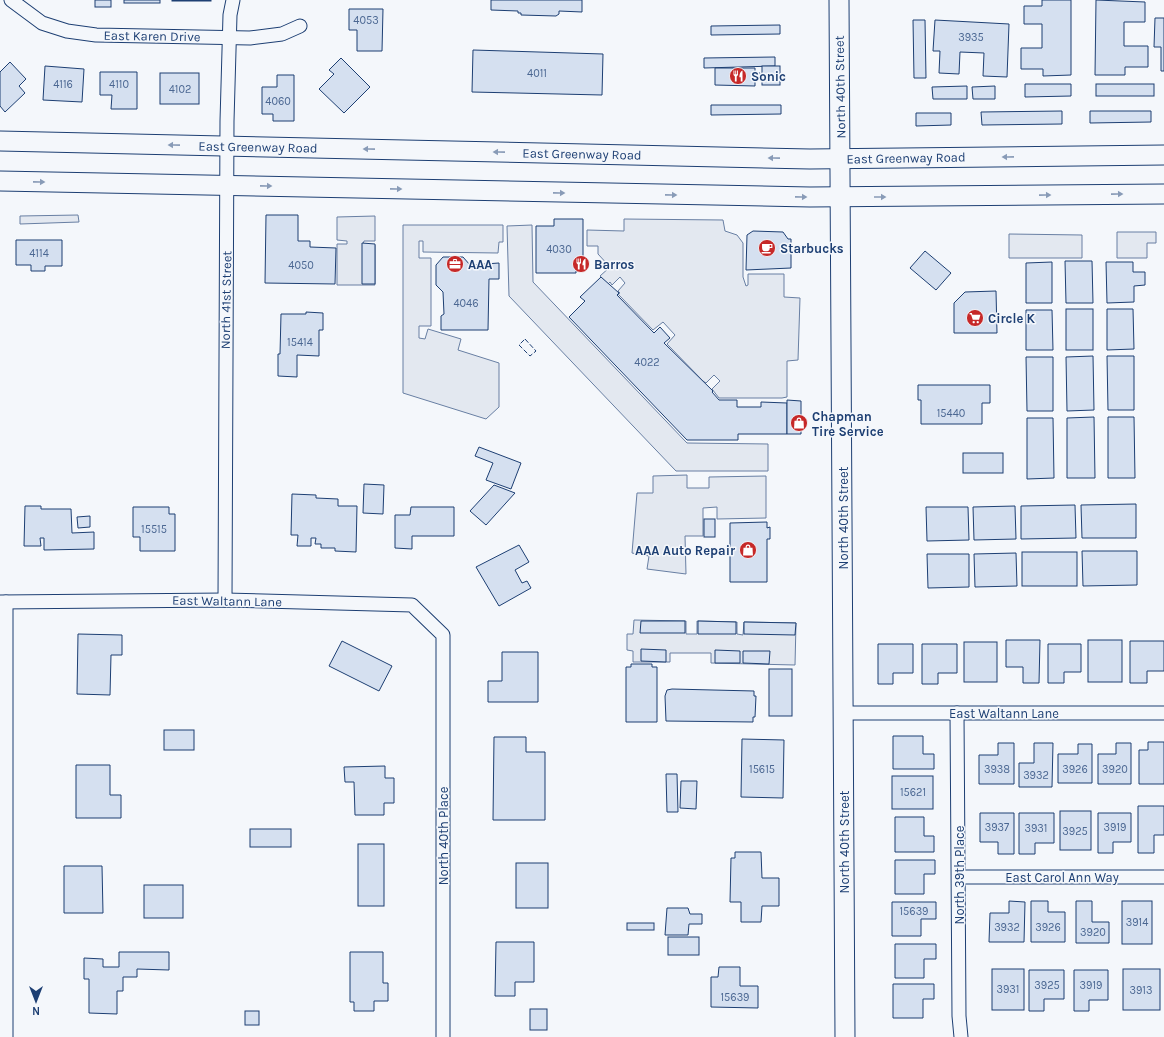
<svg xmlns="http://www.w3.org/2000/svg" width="1164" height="1037" font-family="Karla,sans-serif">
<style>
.parking{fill:#e3e8f0;stroke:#687fa3}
.building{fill:#d5e0f0;stroke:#1d3f73}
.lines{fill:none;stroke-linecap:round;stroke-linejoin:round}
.street-casing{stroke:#1d3f73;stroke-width:15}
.secondary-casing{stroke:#1d3f73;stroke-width:21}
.street{stroke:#f4f7fb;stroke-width:13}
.secondary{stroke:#f4f7fb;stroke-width:19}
.fence{stroke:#1d3f73;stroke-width:1;stroke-dasharray:5 2;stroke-linecap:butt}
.oneway{fill:#889bb7}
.labels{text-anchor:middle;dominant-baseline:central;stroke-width:3;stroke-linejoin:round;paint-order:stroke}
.number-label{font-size:11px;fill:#4b6792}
.street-label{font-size:13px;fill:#1d3f73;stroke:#f4f7fb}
.poi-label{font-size:13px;font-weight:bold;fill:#1d3f73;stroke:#f4f7fb;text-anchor:start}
</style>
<rect width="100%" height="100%" fill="#f4f7fb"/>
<!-- parking -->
<g class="parking">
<polygon points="78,215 79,222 20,224 20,216"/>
<polygon points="375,216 375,241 364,241 363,244 375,245 375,285 337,285 337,244 347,244 347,241 337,240 337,217"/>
<polygon points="624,219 723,220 725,231 737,235 743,243 743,277 746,286 748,285 748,274 784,274 784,297 800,298 798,360 787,361 787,397 782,398 719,398 712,389 720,381 714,375 706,383 703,381 667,344 675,335 663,322 653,330 618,294 620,293 618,291 625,283 620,277 612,285 610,282 608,284 600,276 610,267 598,254 598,246 587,246 587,230 624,231"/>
<polygon points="403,225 503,225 503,242 499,242 498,253 423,252 423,241 419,241 419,258 431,258 431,326 419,326 419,338 425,339 428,329 461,339 458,350 499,363 499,407 486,419 403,393"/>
<polygon points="532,225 533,282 687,443 768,444 768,471 676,471 509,296 507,226"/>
<polygon points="1117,232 1156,232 1156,243 1147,243 1147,258 1117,258"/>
<polygon points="1009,234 1082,235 1082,258 1009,258"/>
<polygon points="687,475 687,488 709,488 709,477 766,476 766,518 717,519 717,507 703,508 703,536 685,536 686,574 647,569 649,556 632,553 637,493 653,493 653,476"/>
<polygon points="634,620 686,621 686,634 697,634 697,621 737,622 737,634 743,635 744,622 796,623 795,665 711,663 711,653 670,653 670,662 633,662 633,651 627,650 627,634 633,634"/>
</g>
<!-- building -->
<g class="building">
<rect x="95" y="0" width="16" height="7"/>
<rect x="124" y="0" width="36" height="3"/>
<rect x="172" y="0" width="39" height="1"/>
<polygon points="491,0 582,0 582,12 559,11 559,14 556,16 521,15 521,13 518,13 518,11 491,10"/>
<polygon points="1042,0 1071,0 1071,75 1043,76 1043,69 1021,69 1021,48 1042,48 1042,24 1024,24 1024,6 1042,6"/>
<polygon points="1096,0 1145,2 1145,22 1124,22 1124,46 1148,46 1148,67 1125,67 1125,75 1095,75"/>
<polygon points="349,9 383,9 382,51 357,51 357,30 349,30"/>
<polygon points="1155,18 1164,18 1164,71 1161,71 1161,47 1154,47"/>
<polygon points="913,20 925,20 926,78 914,78"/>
<polygon points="935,20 1009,24 1007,77 983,76 984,53 960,52 959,74 939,73 940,51 933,51"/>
<polygon points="780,25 780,34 711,35 711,26"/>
<polygon points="473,50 603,54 602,95 472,92"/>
<polygon points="775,57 775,66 704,68 704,58"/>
<polygon points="341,58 370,87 344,113 319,89 334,74 329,70"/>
<polygon points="10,62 26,79 19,86 25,93 5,112 0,106 0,72"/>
<polygon points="45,66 84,69 82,102 43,100"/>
<rect x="762" y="66" width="18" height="19"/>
<polygon points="715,68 755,68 755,73 760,73 760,79 755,79 755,86 715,85"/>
<polygon points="100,72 137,72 137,109 111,109 112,95 100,95"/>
<rect x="160" y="73" width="39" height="31"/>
<polygon points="277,75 294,75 294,121 273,121 273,114 262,114 262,87 277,87"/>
<polygon points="1025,84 1071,84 1071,96 1025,97"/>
<rect x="1096" y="84" width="58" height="12"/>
<polygon points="967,86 967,99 933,99 932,87"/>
<polygon points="995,86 995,99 973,99 972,87"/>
<polygon points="711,105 781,105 781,114 711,115"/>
<polygon points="1062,111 1062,124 982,125 981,112"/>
<polygon points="1090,111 1151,111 1151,122 1090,123"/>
<polygon points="916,113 951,113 951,125 916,126"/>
<polygon points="266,215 298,215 298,241 310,241 310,247 336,248 335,284 265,283"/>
<polygon points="554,219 583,219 583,271 576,271 576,273 536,273 536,226 554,226"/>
<polygon points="753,231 783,232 788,239 791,239 791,246 788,246 788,250 791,250 791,268 746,270 747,235"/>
<polygon points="16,240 62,240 62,266 45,266 45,271 31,271 31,265 16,265"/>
<polygon points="362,243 375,244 375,284 362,284"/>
<polygon points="925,251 951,273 936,290 910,268"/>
<polygon points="443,257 463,257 470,265 499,263 499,279 489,279 488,330 441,330 441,316 444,314 443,292 436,285 436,265"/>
<polygon points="1065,261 1092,261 1093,303 1066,303"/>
<polygon points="1052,262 1052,303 1026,303 1026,263"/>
<polygon points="1106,262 1133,262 1133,272 1145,272 1145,285 1134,286 1134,302 1107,303"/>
<polygon points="601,277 619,293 617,295 654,333 660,327 670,338 664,343 713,391 712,392 719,400 737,400 737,407 761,407 761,402 787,403 787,434 738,434 738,440 687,440 569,317 585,301 580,297"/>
<polygon points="996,291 997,333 954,333 954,303 965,292"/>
<rect x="1066" y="309" width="27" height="41"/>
<polygon points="1107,309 1133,309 1134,349 1107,350"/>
<polygon points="1026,310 1052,310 1053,350 1026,350"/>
<polygon points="306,312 323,313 323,330 319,330 319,356 297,355 297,377 278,376 278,354 280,354 281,314 306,314"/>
<polygon points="1093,356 1094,410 1067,411 1066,357"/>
<polygon points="1107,356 1134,356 1134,410 1108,410"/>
<polygon points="1026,357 1053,357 1053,411 1027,411"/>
<polygon points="918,385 990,385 990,403 982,403 982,424 921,424 921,400 918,400"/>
<polygon points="787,400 801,401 801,434 787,434"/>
<polygon points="1094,417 1095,478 1067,478 1067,418"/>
<polygon points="1108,417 1134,417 1135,478 1108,478"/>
<polygon points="1027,418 1053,418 1054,478 1027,479"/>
<polygon points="479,447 521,463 511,489 486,480 493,463 475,456"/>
<rect x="963" y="453" width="40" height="20"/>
<polygon points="364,484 384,485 383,514 363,513"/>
<polygon points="494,485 515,493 486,525 470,511"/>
<polygon points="292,494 316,495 316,498 338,499 338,506 357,506 356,552 335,551 335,548 321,548 321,544 315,544 316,538 311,538 311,546 297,546 298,535 291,535"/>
<polygon points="1136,504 1136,538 1082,538 1081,505"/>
<polygon points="1075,505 1076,538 1021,539 1021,506"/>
<polygon points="25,506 41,506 41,509 71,509 72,533 94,532 94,549 44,550 44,538 40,538 41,546 24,546"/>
<polygon points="1015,506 1016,539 974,540 973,507"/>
<polygon points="133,507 169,507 169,514 175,514 175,551 140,551 140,537 133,537"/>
<polygon points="411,507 454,507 454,536 412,536 412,549 395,548 395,515 410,515"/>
<polygon points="926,507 968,507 969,540 927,541"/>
<polygon points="90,516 90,527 78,528 77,517"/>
<rect x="704" y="519" width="11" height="18"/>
<polygon points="767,522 767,528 770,527 770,539 767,539 767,582 730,582 730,523"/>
<polygon points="519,545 529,562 515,570 522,583 527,581 531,588 499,606 476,567"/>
<polygon points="1082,551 1137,551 1137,585 1083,586"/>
<rect x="1022" y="552" width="55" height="34"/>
<polygon points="1016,553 1017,586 975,587 974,554"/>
<polygon points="927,554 969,554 969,587 928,588"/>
<polygon points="641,621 685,621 685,633 640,633"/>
<polygon points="698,621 736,622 736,634 698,634"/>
<polygon points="744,622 796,623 795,635 744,634"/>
<polygon points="78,634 122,635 122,655 111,655 110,695 77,694"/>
<polygon points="1006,640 1040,640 1039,683 1023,683 1023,667 1006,667"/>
<rect x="1088" y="640" width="34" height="42"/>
<polygon points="342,641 392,666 379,691 329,666"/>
<polygon points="1130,641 1164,641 1164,671 1147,671 1147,683 1130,683"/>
<rect x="964" y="642" width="33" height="40"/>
<polygon points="878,644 913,644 913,673 893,673 893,684 878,684"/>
<polygon points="922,644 957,644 957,673 938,673 938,684 922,684"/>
<polygon points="1048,644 1081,644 1081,672 1064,672 1064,683 1048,683"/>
<polygon points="641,649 666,650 666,662 641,661"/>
<polygon points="715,650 740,651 740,663 715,663"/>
<polygon points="743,651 770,651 769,664 743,663"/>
<polygon points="502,652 538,652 538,702 488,702 488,681 502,681"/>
<polygon points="631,664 652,664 652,667 657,667 657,722 626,722 626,667 631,667"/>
<rect x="769" y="669" width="23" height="47"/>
<polygon points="672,689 754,691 754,696 756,696 755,717 753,717 753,722 666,721 665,696 667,690"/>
<rect x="164" y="730" width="30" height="20"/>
<polygon points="893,736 923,736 923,754 934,754 934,769 893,769"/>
<polygon points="494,737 526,737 526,752 545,752 545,820 493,820"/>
<polygon points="742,739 784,740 783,798 741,797"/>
<polygon points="1148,742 1164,742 1164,784 1139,784 1139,750 1148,750"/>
<polygon points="998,743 1014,743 1014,784 979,784 979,755 998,755"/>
<polygon points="1034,743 1053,743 1052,787 1019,787 1019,763 1034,763"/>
<polygon points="1116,743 1131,743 1131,784 1098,784 1098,754 1116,754"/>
<polygon points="1078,744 1092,744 1092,783 1058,783 1058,754 1078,754"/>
<polygon points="76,765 110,765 110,795 121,795 121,818 76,818"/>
<polygon points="385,766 385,778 394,778 394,803 384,803 384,815 355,815 354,782 345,782 344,767"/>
<polygon points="666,774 677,774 678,812 667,812"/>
<rect x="892" y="776" width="41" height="33"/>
<polygon points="681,781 697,781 696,809 680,808"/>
<polygon points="1138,806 1164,806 1164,835 1154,835 1154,853 1138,853"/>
<rect x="1060" y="811" width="31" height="39"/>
<polygon points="980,813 1014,813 1014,854 998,854 998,842 980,842"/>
<polygon points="1019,813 1054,813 1054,843 1035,843 1035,854 1019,854"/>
<polygon points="1098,813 1131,813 1131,842 1113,842 1113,853 1098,853"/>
<polygon points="895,817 924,817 924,836 934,836 934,852 895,852"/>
<rect x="250" y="829" width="41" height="18"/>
<rect x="358" y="844" width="26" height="62"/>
<polygon points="735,852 761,852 762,878 779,878 779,906 762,906 761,922 741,922 741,902 730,902 731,858 735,858"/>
<polygon points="895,860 935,860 935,874 924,874 924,894 895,894"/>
<rect x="516" y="863" width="32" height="45"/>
<polygon points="64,866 102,866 103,913 64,913"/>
<rect x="144" y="885" width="39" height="33"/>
<polygon points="1009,901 1025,902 1024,942 989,942 990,913 1009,913"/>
<polygon points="1031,901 1048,901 1048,912 1065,912 1065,942 1031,942"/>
<polygon points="1076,901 1092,901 1092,922 1109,922 1109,943 1076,943"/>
<rect x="1122" y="901" width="30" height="43"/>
<polygon points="892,902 936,902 936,919 921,919 921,936 892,936"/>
<polygon points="667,908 688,908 690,914 702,914 702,924 689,924 688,935 665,935"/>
<rect x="627" y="923" width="27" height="7"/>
<rect x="668" y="937" width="31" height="18"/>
<polygon points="496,942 534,942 534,982 515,982 515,996 495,996"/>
<polygon points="895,944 936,944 936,959 924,959 924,978 895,978"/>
<polygon points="119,952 169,952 169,970 137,969 137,977 123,977 123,991 117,991 117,1014 89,1013 89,979 84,979 84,958 103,959 103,967 119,967"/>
<polygon points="350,952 383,952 383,983 388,983 388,1001 374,1001 374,1011 354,1011 354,1002 350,1002"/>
<polygon points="719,967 740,967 740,986 758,986 758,1008 711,1007 711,977 718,977"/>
<rect x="992" y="969" width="32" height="41"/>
<rect x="1123" y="969" width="37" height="41"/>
<polygon points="1029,970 1064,970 1064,999 1044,999 1044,1011 1029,1011"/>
<polygon points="1074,970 1108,970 1108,1000 1089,1000 1089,1011 1074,1011"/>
<polygon points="893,984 934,984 934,999 923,999 923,1018 893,1018"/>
<rect x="530" y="1009" width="17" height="21"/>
<rect x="245" y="1011" width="14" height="14"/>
</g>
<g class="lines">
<!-- street casing -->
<g class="street-casing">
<g id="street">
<polyline points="11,0 42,23 67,31 96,35 250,38 282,34 300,26"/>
<polyline points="225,600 227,121 230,15 233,0"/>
<polyline points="0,602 225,600 412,605 443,635 443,1037"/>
<polyline points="6,602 6,1037"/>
<polyline points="843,713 1164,713"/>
<polyline points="957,713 959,1016 961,1037"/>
<polyline points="959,877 1164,877"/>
</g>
</g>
<!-- secondary casing -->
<g class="secondary-casing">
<g id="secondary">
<polyline points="839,0 845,1037"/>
<polyline points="0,141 810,159 1164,155"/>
<polyline points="0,181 810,197 1164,194"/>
</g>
</g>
<!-- street -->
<use href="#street" class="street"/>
<!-- secondary -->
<use href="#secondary" class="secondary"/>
<!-- fence -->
<polygon class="fence" points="525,339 536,351 530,356 519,345"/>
</g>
<!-- one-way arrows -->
<defs><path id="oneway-solid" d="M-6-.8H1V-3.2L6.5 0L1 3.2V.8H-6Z"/></defs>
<g class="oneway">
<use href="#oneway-solid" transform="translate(174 145) rotate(-179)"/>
<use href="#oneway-solid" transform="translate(369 149) rotate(-179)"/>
<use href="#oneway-solid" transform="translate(499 152) rotate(-179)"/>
<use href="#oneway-solid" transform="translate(1008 157) rotate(179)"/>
<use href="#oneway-solid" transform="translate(774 158) rotate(-179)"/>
<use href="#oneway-solid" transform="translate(39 182) rotate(1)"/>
<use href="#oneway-solid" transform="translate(266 186) rotate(1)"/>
<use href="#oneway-solid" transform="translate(396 189) rotate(1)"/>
<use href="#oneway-solid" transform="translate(559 193) rotate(1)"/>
<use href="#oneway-solid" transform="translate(1117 194) rotate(-1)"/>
<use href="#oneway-solid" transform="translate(671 195) rotate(1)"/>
<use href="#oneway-solid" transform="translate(1045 195) rotate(-1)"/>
<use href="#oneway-solid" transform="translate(801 197) rotate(1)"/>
<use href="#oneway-solid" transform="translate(880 197)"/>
</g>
<!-- icons -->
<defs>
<g id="restaurant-disc" transform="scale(0.9)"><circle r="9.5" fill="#c62828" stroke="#f4f7fb"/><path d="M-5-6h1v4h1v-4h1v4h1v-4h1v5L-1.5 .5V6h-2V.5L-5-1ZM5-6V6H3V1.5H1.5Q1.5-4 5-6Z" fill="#fff"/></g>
<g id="cafe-disc" transform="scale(0.9)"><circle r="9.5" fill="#c62828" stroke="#f4f7fb"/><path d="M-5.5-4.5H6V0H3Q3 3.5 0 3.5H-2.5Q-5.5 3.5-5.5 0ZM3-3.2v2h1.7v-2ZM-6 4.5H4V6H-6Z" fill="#fff"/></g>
<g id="office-disc" transform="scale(0.9)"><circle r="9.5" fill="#c62828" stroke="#f4f7fb"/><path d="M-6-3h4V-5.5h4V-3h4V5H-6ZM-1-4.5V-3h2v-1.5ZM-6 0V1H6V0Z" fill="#fff"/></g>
<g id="supermarket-disc" transform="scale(0.9)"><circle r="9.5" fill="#c62828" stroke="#f4f7fb"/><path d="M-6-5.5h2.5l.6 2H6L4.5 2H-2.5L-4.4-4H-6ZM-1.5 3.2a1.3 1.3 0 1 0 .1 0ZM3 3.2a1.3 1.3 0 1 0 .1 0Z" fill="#fff"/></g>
<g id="shop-disc" transform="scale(0.9)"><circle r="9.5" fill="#c62828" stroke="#f4f7fb"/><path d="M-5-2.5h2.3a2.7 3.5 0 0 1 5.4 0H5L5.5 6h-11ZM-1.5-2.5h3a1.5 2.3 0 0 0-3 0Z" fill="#fff"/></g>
</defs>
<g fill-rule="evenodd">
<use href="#restaurant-disc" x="738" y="76"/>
<use href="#cafe-disc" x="767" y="248"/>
<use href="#office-disc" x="455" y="264"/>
<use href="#restaurant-disc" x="581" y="264"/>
<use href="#supermarket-disc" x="975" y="318"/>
<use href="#shop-disc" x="799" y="423"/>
<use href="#shop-disc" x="748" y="550"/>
</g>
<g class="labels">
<!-- number labels -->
<g class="number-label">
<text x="366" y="20">4053</text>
<text x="971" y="37">3935</text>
<text x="537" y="73">4011</text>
<text x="63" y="84">4116</text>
<text x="119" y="84">4110</text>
<text x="180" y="89">4102</text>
<text x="278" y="101">4060</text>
<text x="559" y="249">4030</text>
<text x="39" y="253">4114</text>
<text x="301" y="265">4050</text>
<text x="466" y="303">4046</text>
<text x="300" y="342">15414</text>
<text x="647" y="362">4022</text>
<text x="951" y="413">15440</text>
<text x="154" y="529">15515</text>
<text x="762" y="769">15615</text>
<text x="997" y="769">3938</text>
<text x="1075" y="769">3926</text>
<text x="1115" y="769">3920</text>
<text x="1036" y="775">3932</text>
<text x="913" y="792">15621</text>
<text x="997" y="827">3937</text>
<text x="1115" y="827">3919</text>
<text x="1036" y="828">3931</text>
<text x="1075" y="831">3925</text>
<text x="914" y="911">15639</text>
<text x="1137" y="922">3914</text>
<text x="1007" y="927">3932</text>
<text x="1048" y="927">3926</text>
<text x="1093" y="932">3920</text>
<text x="1047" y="985">3925</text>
<text x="1091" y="985">3919</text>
<text x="1008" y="989">3931</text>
<text x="1141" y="990">3913</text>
<text x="735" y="997">15639</text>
</g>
<!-- street labels -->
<g class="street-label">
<text transform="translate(152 36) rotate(1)">East Karen Drive</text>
<text transform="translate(840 87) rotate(-91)">North 40th Street</text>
<text transform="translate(258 147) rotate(1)">East Greenway Road</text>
<text transform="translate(582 154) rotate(1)">East Greenway Road</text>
<text transform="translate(906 158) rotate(-1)">East Greenway Road</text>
<text transform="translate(226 300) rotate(-89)">North 41st Street</text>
<text transform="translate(843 518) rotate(-90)">North 40th Street</text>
<text transform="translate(227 601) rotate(1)">East Waltann Lane</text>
<text x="1004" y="713">East Waltann Lane</text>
<text transform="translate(443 836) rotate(-90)">North 40th Place</text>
<text transform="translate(844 842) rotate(-90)">North 40th Street</text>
<text transform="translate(959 875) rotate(-90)">North 39th Place</text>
<text x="1062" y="877">East Carol Ann Way</text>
</g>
<!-- poi labels -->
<g class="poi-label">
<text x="751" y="76">Sonic</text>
<text x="780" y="248">Starbucks</text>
<text x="468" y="264">AAA</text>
<text x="594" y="264">Barros</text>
<text x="988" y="318">Circle K</text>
<text x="812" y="416">Chapman<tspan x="812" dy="15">Tire Service</tspan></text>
<text x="735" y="550" text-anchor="end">AAA Auto Repair</text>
</g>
</g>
<!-- north arrow -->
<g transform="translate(36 1001) rotate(180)" stroke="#f4f7fb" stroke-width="3" paint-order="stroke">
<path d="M0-3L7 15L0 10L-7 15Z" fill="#1d3f73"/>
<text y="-6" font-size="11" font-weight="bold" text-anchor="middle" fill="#1d3f73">N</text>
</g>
</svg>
